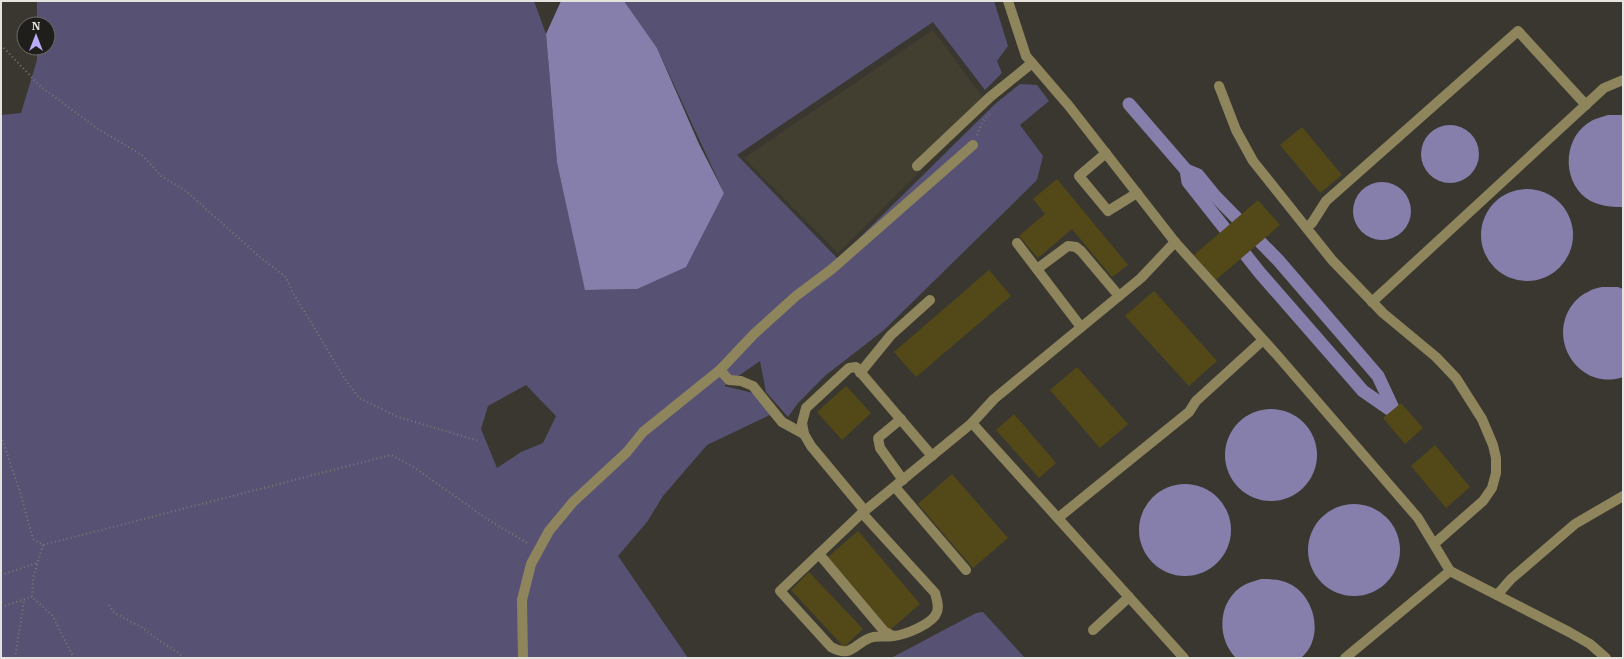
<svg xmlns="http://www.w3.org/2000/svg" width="1624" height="659" font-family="'IBM Plex Serif',serif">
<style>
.built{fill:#423e30}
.green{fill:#575274;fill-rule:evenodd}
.water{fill:#867fac}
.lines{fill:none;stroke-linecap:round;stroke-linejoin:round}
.canal{stroke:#867fac;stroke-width:13}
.building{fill:#534918}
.path{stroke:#7b7972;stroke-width:2;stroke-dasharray:1 3;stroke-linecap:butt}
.minor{stroke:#8e855d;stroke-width:10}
</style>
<rect width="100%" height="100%" fill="#39372f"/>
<!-- built -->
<polygon class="built" points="933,30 988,104 838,253 744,158"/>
<!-- green -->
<g class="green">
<path d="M37,1H534L546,34L557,163L586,290L637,289L724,193L657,48L624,1H994L1008,46L997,61L1002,73L985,90L933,22L737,155L838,259L995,104L1020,84L1037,85L1049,101L1020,125L1043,156L1037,180L884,330L826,375L798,403L788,417L766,392L760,361L724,386L753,393L772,414L707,445L663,496L647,522L618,556L688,658H1V115L21,113L37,60V48H48V24H37ZM526,385L556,416L543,443L521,452L497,468L481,429L488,406Z"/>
<polygon points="983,612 1025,658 891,658 976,613"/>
</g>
<!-- water -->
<g class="water">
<polygon points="561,1 624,1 657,48 699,144 724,193 686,267 637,289 585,290 557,163 546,34"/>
<path d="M1608,115H1623L1622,207C1610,207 1597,206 1586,198C1561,179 1563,135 1593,120C1597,118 1603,117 1608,115Z"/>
<circle cx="1450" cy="154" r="29"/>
<circle cx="1382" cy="211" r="29"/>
<circle cx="1527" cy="235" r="46"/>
<path d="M1602,287H1618L1623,289V377C1582,391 1548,344 1570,308C1574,302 1580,295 1588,292C1592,289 1597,288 1602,287Z"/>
<circle cx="1271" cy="455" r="46"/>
<circle cx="1185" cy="530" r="46"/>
<circle cx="1354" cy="550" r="46"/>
<path d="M1261,579C1272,579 1282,579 1292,585C1316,599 1324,639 1301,658H1236C1215,637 1218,598 1246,584C1251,582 1257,580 1261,579Z"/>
</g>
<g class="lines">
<!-- canal -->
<g class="canal">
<polyline points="1129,104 1186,170 1198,175 1215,196 1278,260 1378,376 1392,406"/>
<polyline points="1186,170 1188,182 1260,273 1363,391 1389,409"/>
</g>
</g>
<!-- building -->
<g class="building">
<polygon points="1302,127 1342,175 1320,193 1280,145"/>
<polygon points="1057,179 1128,265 1112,277 1072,229 1038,258 1019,236 1045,214 1033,199"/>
<polygon points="1258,200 1280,225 1216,280 1194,255"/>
<polygon points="989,270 1011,296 916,377 894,352"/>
<polygon points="1154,291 1217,361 1189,386 1125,316"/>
<polygon points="1077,367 1128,424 1100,448 1050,390"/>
<polygon points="846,386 871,413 842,440 817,412"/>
<polygon points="1401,403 1423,428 1405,444 1383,418"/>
<polygon points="1014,414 1056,463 1039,478 996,430"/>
<polygon points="1435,445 1470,487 1446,508 1411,466"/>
<polygon points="952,474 1008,538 973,568 918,504"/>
<polygon points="858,531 920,604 890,630 828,557"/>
<polygon points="809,572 863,629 844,647 791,590"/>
</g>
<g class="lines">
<!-- path -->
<g class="path">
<polyline points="1,45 41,87 98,129 142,155 161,176 186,191 261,258 286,277 292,291 345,379 359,398 398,417 479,441"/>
<polyline points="977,135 983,121 992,112"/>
<polyline points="1,436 20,492 33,539 43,545 391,455 415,468 490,521 529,544"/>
<polyline points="43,545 33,578 32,597 52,615 74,658"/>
<polyline points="1,575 37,563"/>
<polyline points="109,605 114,613 143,628 158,640 179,653 183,658"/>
<polyline points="1,607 32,597"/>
<polyline points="15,658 24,600"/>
</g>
<!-- minor -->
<g class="minor">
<polyline points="1008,1 1026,56 1069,106 1175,242 1277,355 1418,518 1450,571 1569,632 1590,644 1606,658"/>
<polyline points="1219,86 1236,130 1253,161 1332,260 1383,313 1436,357 1456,378 1482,419 1493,445 1496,458 1496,473 1492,488 1483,501 1434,544"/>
<polyline points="1106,153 1079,176 1108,211 1137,193"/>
<polyline points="917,166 990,97 1032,63"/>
<polyline points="1306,227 1312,223 1326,201 1518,31 1586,105"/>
<polyline points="1017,243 1081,327"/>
<polyline points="1037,269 1068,246 1076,247 1081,251 1119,296"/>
<polyline points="1372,302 1604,88 1623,80"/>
<polyline points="720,370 729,380 741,381 753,386 782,422 804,434"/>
<polyline points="860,373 891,335 930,300"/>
<polyline points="901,419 878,438 880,448 903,480"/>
<polyline points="972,423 1184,658"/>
<polyline points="895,487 966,570"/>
<polyline points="865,511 811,446 804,434 802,423 806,408 849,368 856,367 932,456"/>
<polyline points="1058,518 1189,412 1196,401 1263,340"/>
<path d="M819,554L884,631L893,636C905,635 933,624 937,612C939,606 937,600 935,593L862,513"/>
<polyline points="1497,595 1511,579 1575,524 1623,496"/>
<polyline points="1093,630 1129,597"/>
<path d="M893,636C887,637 879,636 873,637C854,642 853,659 831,647L780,591L862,513L972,423L994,399L1141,278L1175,242"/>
<polyline points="523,658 522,600 531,564 549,531 573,502 627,452 643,432 720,370 754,334 796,296 832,269 973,145"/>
<polyline points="1345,658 1450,571"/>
</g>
</g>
<!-- border -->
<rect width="1624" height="659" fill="none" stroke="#e4e3dd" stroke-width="4"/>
<!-- north arrow -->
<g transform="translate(36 36)"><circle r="19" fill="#1f1e1a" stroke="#6e6d68"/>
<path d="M0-3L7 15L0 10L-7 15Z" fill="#b8abf7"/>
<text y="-6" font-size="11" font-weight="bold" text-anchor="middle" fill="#e4e3dd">N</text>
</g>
</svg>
